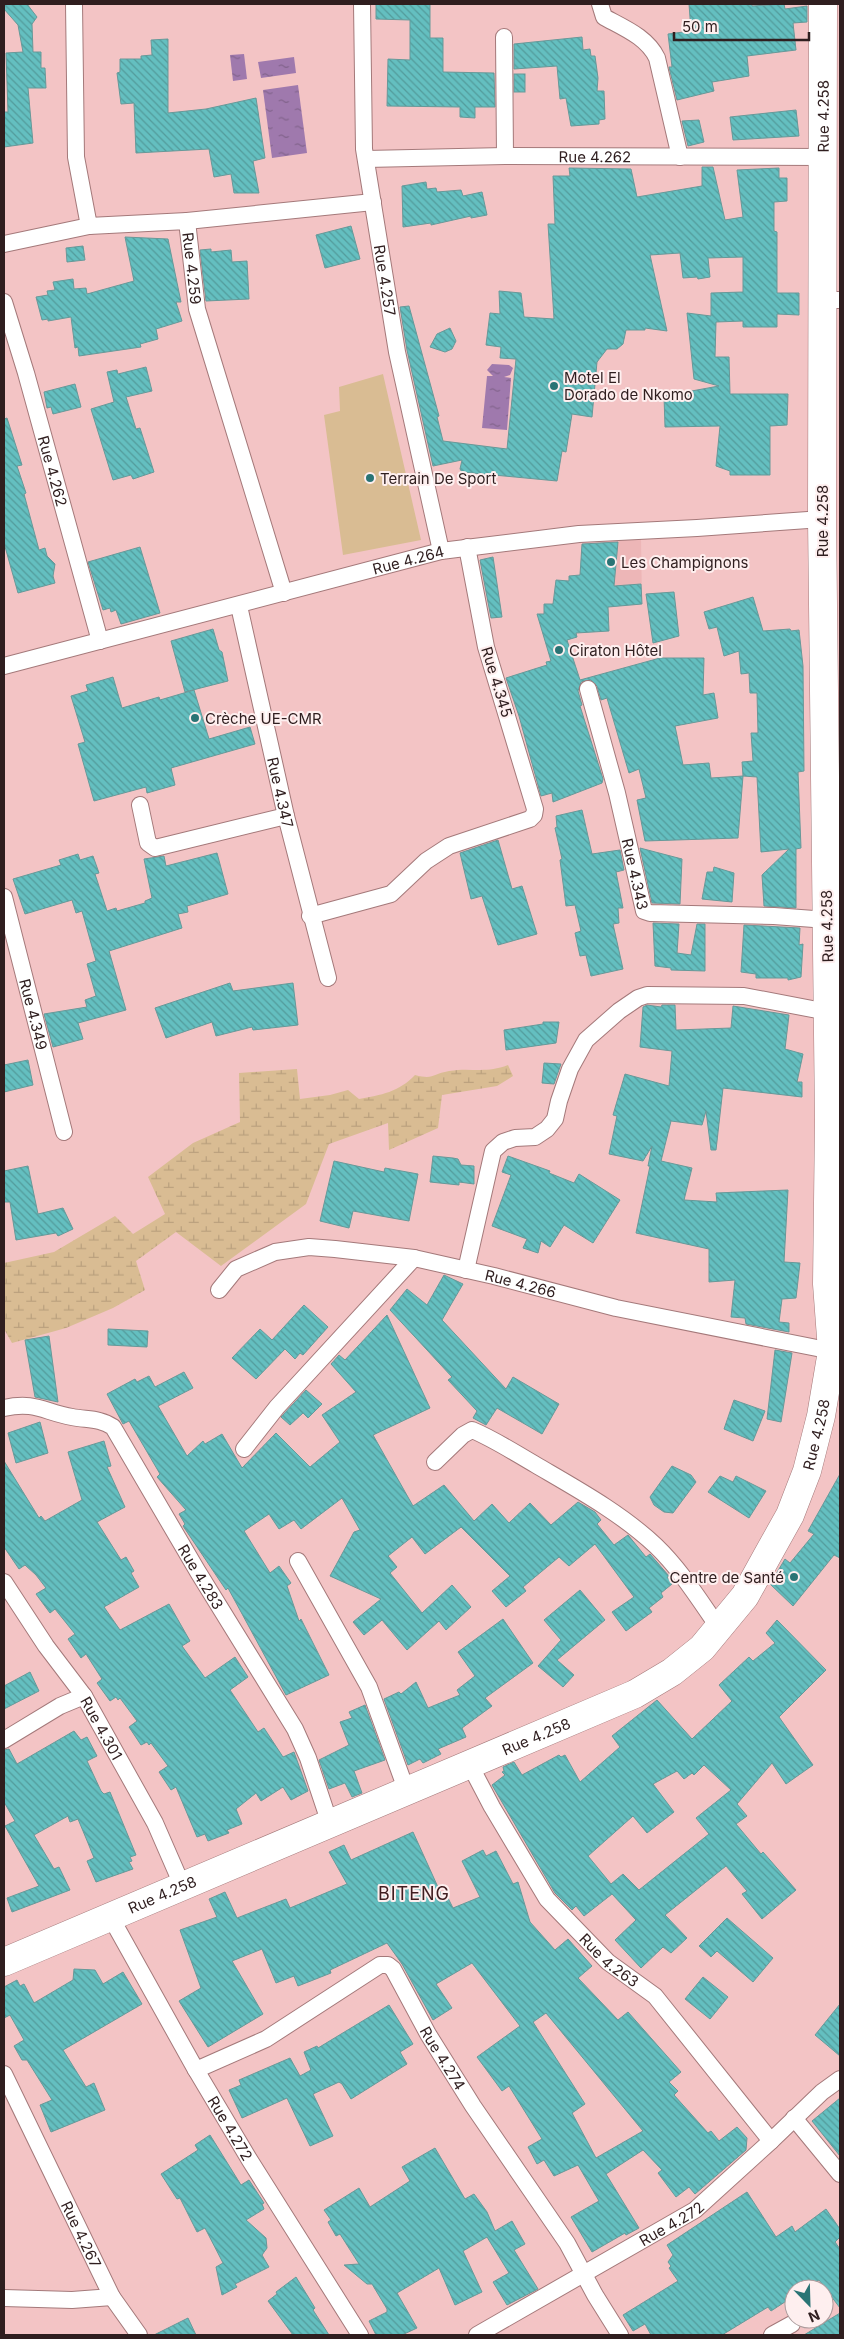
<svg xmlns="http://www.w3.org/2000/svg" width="844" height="2339" font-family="Inter,sans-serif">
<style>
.built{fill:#edb6b7}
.green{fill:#d9bc93}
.wetland{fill:url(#wetland-marsh)}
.water{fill:url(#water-ripples)}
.building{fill:url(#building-back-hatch);stroke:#679999;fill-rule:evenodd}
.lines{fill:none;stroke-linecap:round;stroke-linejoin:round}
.street-casing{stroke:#a4797a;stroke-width:18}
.highway-casing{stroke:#a4797a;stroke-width:29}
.street{stroke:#fff;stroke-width:16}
.highway{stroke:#fff;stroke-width:28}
.poi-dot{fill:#2a7475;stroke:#feefef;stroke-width:2}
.labels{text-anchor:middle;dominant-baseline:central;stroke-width:4;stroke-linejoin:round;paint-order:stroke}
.street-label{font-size:15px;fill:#2f1e1f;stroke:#feefef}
.poi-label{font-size:15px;fill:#2f1e1f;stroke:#feefef;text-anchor:start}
.quarter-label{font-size:18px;letter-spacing:1px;fill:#401d20;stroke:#feefef}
</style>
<defs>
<pattern id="wetland-marsh" width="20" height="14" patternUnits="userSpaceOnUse" patternTransform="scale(1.25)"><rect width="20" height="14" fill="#d9bc93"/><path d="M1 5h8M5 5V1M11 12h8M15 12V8" fill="none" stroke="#bba17e"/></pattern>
<pattern id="water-ripples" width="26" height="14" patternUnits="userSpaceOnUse" patternTransform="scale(1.25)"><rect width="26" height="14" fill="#9f79ad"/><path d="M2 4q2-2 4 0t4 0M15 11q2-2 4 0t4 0" fill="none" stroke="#82638c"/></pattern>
<pattern id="building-back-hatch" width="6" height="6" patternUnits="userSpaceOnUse" patternTransform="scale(1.25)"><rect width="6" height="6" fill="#64bfc0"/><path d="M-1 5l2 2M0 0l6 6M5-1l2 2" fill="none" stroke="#539b9b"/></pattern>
</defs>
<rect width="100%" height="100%" fill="#f3c4c5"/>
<!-- built -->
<polygon class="built" points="641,538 642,604 574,610 580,579 582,544"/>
<!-- green -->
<polygon class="green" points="383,374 421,540 343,555 324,415 340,411 339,387"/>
<!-- wetland -->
<path class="wetland" d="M508,1065L513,1076L497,1086L442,1095L438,1128L389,1150L388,1123L329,1144L306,1204L221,1266L176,1232L136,1261L145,1290L113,1308L66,1328L12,1343L4,1329V1263L54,1252L115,1216L133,1234L165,1214L148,1177L193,1143L240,1122L239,1073L297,1069L300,1099L330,1095L348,1090L359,1099C381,1095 399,1092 415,1075C434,1080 432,1074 449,1071C471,1067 485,1074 508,1065Z"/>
<!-- water -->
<g class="water">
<polygon points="244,54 247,79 233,81 230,55"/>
<polygon points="294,57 296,73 261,78 258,62"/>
<polygon points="298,85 307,153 272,158 263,90"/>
<polygon points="492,364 509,365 513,368 510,375 504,377 511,378 507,430 482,428 487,376 493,376 487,370"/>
</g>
<!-- building -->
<g class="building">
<polygon points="4,4 27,4 37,17 32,24 33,52 41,52 41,68 45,68 46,88 28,88 33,143 4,147 4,112 8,112 6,53 23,52 18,25 4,9"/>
<polygon points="376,4 430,4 430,38 443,38 443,72 494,73 495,107 475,107 475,118 460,117 460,107 387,106 388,59 410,60 410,20 376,19"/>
<polygon points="689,4 752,4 752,6 784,4 785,9 807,6 807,22 793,23 796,50 747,56 749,76 712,82 714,91 677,100 669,67 672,67 668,34 691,31"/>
<polygon points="582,37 583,50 590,49 591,56 595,56 598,78 597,91 604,91 605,119 599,120 599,124 571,126 566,98 560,99 557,66 514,69 514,44"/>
<polygon points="168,39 168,113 206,109 256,98 265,158 253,161 259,193 234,193 231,174 214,177 209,149 136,153 134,103 121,104 117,73 120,72 120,59 141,59 141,56 152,55 151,40"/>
<rect x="514" y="74" width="11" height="18"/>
<polygon points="796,110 799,136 733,140 730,117"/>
<polygon points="699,120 704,142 688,146 682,121"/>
<polygon points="702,167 713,167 725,220 743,217 737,170 779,168 779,178 787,178 787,201 774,202 774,231 777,232 777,293 799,293 799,315 777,314 777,327 743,327 743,321 716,322 715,357 729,357 730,394 788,394 787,425 770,426 770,475 730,475 730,471 716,466 720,426 665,427 664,396 719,386 694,379 687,313 711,316 711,293 743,292 743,257 708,258 710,277 698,279 697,277 683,278 680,253 650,255 667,331 645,328 645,330 626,330 623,344 617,349 607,349 597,362 592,417 572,414 566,452 562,451 557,481 462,472 460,469 462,460 433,466 407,350 400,307 409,306 439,416 437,417 443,441 507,449 516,359 500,358 501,347 486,345 490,313 500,314 499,291 521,293 524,317 554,319 548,224 555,224 553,176 570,176 569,168 631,169 637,197 702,186"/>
<polygon points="426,182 427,189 436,188 437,192 461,190 463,196 482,192 487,215 471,218 471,216 431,225 431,223 403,227 402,186"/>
<polygon points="351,226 360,259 325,268 316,235"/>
<polygon points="125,237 168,239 181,302 176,302 182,321 156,329 158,339 140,344 141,347 79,356 78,347 75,348 71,317 48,321 48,319 42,320 36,297 48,295 47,291 55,290 53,282 73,279 74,289 86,288 87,294 134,281"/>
<polygon points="83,246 85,260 67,262 66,248"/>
<polygon points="211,249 211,252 231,250 232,262 247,261 249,299 206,301 200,250"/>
<polygon points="450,328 456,341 452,349 445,352 430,347 437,334"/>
<polygon points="146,367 152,391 126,397 136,429 140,428 154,472 133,479 131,475 113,480 91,409 114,402 107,372 117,370 118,374"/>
<polygon points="75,384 81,407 53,414 51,407 47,408 44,392"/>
<polygon points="7,418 22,465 17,466 26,493 24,494 39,550 45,548 47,556 55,564 53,576 55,583 18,593 4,543 4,419"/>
<polygon points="618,542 614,586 641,584 642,604 608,607 609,631 576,633 577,637 567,640 580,680 660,658 704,658 703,695 714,693 718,718 675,726 683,765 709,763 711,778 743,776 742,762 753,761 751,733 758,733 757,693 750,693 749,673 741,674 739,651 724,656 717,627 709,629 704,612 753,597 763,631 790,629 791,631 799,630 803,666 804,771 798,772 801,848 796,849 796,908 764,906 762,875 789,849 761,852 757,777 743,776 738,838 645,841 637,800 646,798 639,769 629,773 607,698 601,700 597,686 591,680 581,682 578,691 582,705 580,706 603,779 602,783 553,802 552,793 541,796 519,716 506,678 547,665 546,662 551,661 537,614 544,614 544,604 553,604 556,580 569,581 569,576 580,575 582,544"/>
<polygon points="140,547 160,613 121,624 116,610 111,612 110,608 103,610 88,562"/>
<polygon points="493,557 502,617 491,618 480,560"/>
<polygon points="674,592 679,636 653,643 646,594"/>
<polygon points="213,629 219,650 222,652 228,681 185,692 171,641"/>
<polygon points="113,677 122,708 159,697 160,700 194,690 209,739 250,727 255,744 171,768 175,785 147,793 146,787 94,801 78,744 85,742 71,696 88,691 86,685"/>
<polygon points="582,810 592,854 620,850 624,870 616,872 623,908 618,908 619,923 613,924 623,969 591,976 586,955 580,956 575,933 581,931 575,905 566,906 560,860 562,859 555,828 557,827 556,816"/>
<polygon points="498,840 512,889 522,886 537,934 498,945 482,896 471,899 460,853"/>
<polygon points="640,848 682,859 680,904 652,903"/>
<polygon points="217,853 228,894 187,906 188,912 178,914 182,928 109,951 126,1010 78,1023 83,1039 53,1047 44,1014 87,1007 85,1000 96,996 87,964 96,961 82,911 76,913 72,900 25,914 13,879 61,865 59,860 78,854 80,860 93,856 99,873 95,874 107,911 116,908 117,911 145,903 145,901 152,898 144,859 164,856 166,866"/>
<polygon points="714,867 734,873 732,902 702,899 707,872 713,872"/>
<polygon points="653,923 679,924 677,953 691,955 697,924 705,924 705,971 671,970 671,968 655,966"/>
<polygon points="744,925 800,928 799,945 803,944 801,977 788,980 788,978 756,978 756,974 741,972"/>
<polygon points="230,983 233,991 293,983 298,1025 253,1030 252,1027 216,1036 212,1022 166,1038 155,1008"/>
<polygon points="647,1005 661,1007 662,1005 675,1005 676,1030 731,1028 733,1006 789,1015 785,1049 803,1054 797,1082 802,1082 802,1097 723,1088 716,1150 711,1150 706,1111 702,1125 671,1121 661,1161 692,1168 684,1200 717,1202 716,1193 788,1190 784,1262 800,1263 796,1298 782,1299 779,1322 789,1323 789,1332 746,1324 745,1318 731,1317 735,1280 709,1282 709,1249 636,1233 650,1166 648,1166 652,1146 643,1161 609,1154 617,1116 613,1115 625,1074 669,1086 672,1051 640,1047 643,1007"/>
<polygon points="543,1022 559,1022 556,1043 506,1050 504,1030 543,1024"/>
<polygon points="28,1060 33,1085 4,1092 4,1065"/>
<polygon points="544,1063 561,1064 554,1084 542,1083"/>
<polygon points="433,1156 453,1158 458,1159 461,1165 474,1166 474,1184 459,1182 459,1185 430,1182"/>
<polygon points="508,1156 550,1171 549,1173 574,1183 579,1174 620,1200 593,1243 564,1225 550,1247 541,1241 538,1253 523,1248 527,1239 492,1226 511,1175 502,1172"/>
<polygon points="334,1161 384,1172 385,1168 418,1174 409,1221 353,1211 349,1228 320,1221"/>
<polygon points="28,1166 38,1214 63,1208 73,1229 58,1236 56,1233 16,1240 10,1202 4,1202 4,1171"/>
<polygon points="444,1275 463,1284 442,1320 506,1389 513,1377 559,1404 542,1434 497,1408 486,1425 473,1418 477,1411 448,1380 452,1377 390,1310 407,1289 427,1305"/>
<polygon points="304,1305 328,1327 303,1355 300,1353 295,1359 285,1349 256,1379 232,1358 260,1329 272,1340"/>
<polygon points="387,1315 430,1408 373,1435 413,1506 444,1485 474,1521 492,1504 509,1523 530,1503 551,1525 578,1502 595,1512 601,1520 597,1524 614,1545 628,1535 646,1557 650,1554 669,1576 667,1577 672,1584 661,1593 663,1597 649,1608 652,1612 626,1631 612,1612 634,1597 595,1544 569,1566 559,1557 523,1587 526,1591 506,1607 492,1591 510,1576 461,1527 425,1554 412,1537 388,1556 397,1567 390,1573 422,1613 452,1585 471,1607 446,1630 439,1621 407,1650 382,1620 364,1635 353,1622 381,1599 330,1576 354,1532 360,1530 342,1498 301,1529 294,1520 279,1529 269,1514 244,1531 270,1573 279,1566 291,1583 287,1586 299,1621 301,1619 329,1675 286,1695 228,1588 226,1590 183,1526 185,1524 179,1514 186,1510 157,1477 160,1474 129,1421 123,1424 107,1394 135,1379 137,1382 149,1376 155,1387 184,1372 193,1388 158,1406 187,1456 203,1441 205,1444 222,1434 242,1468 276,1433 310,1467 340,1442 322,1415 356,1392 331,1364 339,1355 345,1360"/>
<polygon points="108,1329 148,1331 147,1347 108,1345"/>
<polygon points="49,1336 58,1402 35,1397 25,1340"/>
<polygon points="775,1350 792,1353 781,1422 767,1419"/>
<polygon points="306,1390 322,1404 308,1418 303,1413 290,1425 281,1417"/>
<polygon points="734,1400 765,1411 753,1441 724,1429"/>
<polygon points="40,1422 48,1453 16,1463 8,1433"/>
<polygon points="104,1441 111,1466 107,1467 125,1507 97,1522 121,1560 126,1557 134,1571 131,1573 139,1587 104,1607 120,1630 169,1604 190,1641 182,1646 205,1678 235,1657 248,1677 230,1690 258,1732 264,1728 283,1757 294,1752 308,1791 291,1800 283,1787 261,1801 256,1793 236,1809 242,1824 227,1830 229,1833 208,1841 205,1834 197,1837 176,1787 171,1790 159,1772 168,1766 151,1743 149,1745 147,1742 141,1745 129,1727 137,1721 120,1698 118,1700 116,1697 110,1701 97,1683 102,1679 86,1654 81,1658 68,1639 75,1634 55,1609 50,1613 36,1594 46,1588 36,1575 25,1565 19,1569 4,1547 4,1461 39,1518 41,1516 45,1521 82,1500 68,1452"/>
<polygon points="672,1466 691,1475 696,1482 673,1513 664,1512 654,1505 650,1497"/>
<polygon points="840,1474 840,1558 834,1555 793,1606 770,1584 785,1559 790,1563 814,1534 808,1531"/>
<polygon points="720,1476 733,1482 736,1476 766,1491 749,1518 708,1492"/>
<polygon points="580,1590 605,1620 557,1660 574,1675 563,1687 538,1666 561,1640 544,1620"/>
<polygon points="503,1619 533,1663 485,1698 492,1706 462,1728 466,1737 438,1749 441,1754 423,1763 420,1759 408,1765 384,1699 399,1692 401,1694 416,1682 428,1708 460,1695 457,1690 475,1676 458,1652"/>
<path d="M777,1620L826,1670L779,1717L813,1765L786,1784L772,1763L737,1804L747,1816L736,1824L761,1854L763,1852L796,1890L762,1919L742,1894L747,1891L726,1866L665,1915L687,1938L671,1953L663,1947L641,1968L615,1940L636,1920L612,1894L584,1916L576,1906L572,1910L555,1893L492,1785L505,1775L502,1772L504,1771L503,1767L514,1762L522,1775L559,1755L561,1757L565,1755L580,1782L620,1747L612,1736L657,1700L692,1739L732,1701L719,1685L749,1657L753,1661L775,1643L766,1633ZM704,1765L731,1790L696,1818L709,1834L639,1890L623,1874L611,1884L588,1856L633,1816L647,1833L674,1812L653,1784L677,1771L684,1779L692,1773L694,1775Z"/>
<polygon points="30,1672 39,1691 4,1709 4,1686"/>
<polygon points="365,1705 385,1760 354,1771 362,1793 352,1797 345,1783 329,1789 319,1760 349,1745 340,1722 352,1718 349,1712"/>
<polygon points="74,1731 81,1740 87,1737 97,1756 87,1761 101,1791 104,1794 110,1792 136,1855 130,1857 132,1861 129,1862 133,1869 96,1882 87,1861 94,1858 88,1843 78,1819 70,1822 68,1816 34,1835 54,1869 59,1867 70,1890 12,1912 7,1898 39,1886 5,1826 15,1821 4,1802 4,1750 9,1749 17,1764"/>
<path d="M413,1832L442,1896L446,1894L453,1908L480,1897L462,1861L483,1850L486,1856L496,1851L513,1884L518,1882L530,1922L555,1950L568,1939L592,1966L578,1978L618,2020L628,2012L681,2072L669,2082L678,2091L674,2095L708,2133L711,2131L719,2141L737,2127L747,2138L746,2150L695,2194L689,2187L676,2197L658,2173L662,2170L643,2150L606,2174L639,2228L626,2235L625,2233L592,2252L571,2217L599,2201L578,2165L554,2176L544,2160L537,2164L528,2147L542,2139L509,2086L502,2091L477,2057L520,2026L472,1963L436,1984L452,2008L433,2020L402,1964L387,1943L330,1970L331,1973L298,1986L294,1976L276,1983L262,1949L232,1961L263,2014L208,2047L179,2001L201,1988L180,1930L217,1917L209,1899L225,1892L237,1918L286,1899L290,1908L347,1884L329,1852L344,1845L351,1860ZM546,2013L643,2131L596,2158L572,2113L585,2104L533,2022Z"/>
<polygon points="727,1918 773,1958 753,1982 717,1951 711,1957 699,1946"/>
<polygon points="74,1969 95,1970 103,1984 123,1972 142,2004 63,2050 86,2087 94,2083 105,2110 51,2132 40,2105 52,2100 27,2060 22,2060 14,2046 24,2040 10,2015 4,2018 4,1987 17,1980 20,1986 24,1984 34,2003 73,1980"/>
<polygon points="703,1977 728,1997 710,2019 685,1999"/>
<polygon points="840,2004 840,2056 815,2035"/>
<polygon points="389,2005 413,2044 400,2052 407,2064 351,2099 342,2084 339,2082 313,2094 333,2136 310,2146 287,2098 242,2118 229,2090 241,2085 239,2080 290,2058 300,2076 311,2070 304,2052 317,2046 318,2048"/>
<polygon points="840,2098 840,2156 812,2121"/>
<polygon points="210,2135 241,2185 249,2180 264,2203 262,2204 264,2209 246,2220 266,2238 267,2248 262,2255 269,2267 235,2284 237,2287 222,2295 216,2267 223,2263 205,2228 197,2232 180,2198 177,2199 161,2174 198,2150 195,2145"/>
<polygon points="435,2148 465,2199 474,2194 487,2212 495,2231 512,2221 525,2244 514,2250 538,2289 507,2305 493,2282 509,2273 487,2237 463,2251 482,2292 455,2305 439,2268 397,2293 417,2328 402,2335 376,2335 369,2321 387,2312 387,2309 372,2284 367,2284 344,2265 359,2264 340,2234 336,2236 328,2222 331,2220 324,2210 359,2188 370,2207 410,2181 402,2167"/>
<polygon points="747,2192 776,2237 792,2226 795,2232 826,2209 840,2229 840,2237 835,2242 840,2249 840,2308 819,2280 805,2289 794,2289 794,2296 771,2311 768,2307 722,2335 651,2335 645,2324 633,2331 623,2315 678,2281 669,2268 671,2266 668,2262 673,2255 667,2245"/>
<polygon points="296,2277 315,2308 313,2310 329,2335 293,2335 268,2301 277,2294 276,2292"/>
<polygon points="840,2313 840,2335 804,2335"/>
<polygon points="188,2318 196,2335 154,2335"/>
</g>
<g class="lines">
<!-- street casing -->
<g class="street-casing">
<g id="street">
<path id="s1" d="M74,4L76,157L89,226L187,221L197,309L284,593"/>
<path id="s2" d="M362,4L364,149L397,352L441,551"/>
<path d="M600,4L604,17C624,28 647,37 657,58L680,157"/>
<polyline points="504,37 505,156"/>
<path id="s3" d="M366,159L505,156L823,157"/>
<polyline points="187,221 373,202"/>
<polyline points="4,244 89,226"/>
<polyline points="822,300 840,300"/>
<path id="s4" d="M4,302L26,373L100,641"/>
<path id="s5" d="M239,606L286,816L328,978"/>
<path id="s6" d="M4,666L441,551L579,534L697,528L822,519"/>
<path id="s7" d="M588,689L617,793L644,911L650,913L774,916L827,920"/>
<polyline points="140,805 148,843 155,848 286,816"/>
<path id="s8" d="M4,897L64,1132"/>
<polyline points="310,916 391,894 426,861 449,846 530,819 534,815 535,809 486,647 467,547"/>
<polyline points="466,1270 493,1151 503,1142 515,1138 535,1137 547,1129 555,1119 559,1101 570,1069 586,1040 619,1011 638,998 647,995 744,996 828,1012"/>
<path id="s9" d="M219,1290L236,1269L275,1252L309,1247L335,1249L414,1258L494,1276L616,1308L832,1351"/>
<path id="s10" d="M4,1408C35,1401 44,1412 72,1417C87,1420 100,1418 113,1427L198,1572L295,1729L308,1758L330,1824"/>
<polyline points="244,1449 277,1407 414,1258"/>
<path d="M435,1462L463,1435L472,1430C494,1439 515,1453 536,1465C577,1489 621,1513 656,1546C681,1570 700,1601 719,1628"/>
<polyline points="298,1561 369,1687 407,1792"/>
<path id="s11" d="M4,1582L46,1646L84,1696L155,1823L182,1885"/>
<polyline points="4,1740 60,1706 84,1696"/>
<path id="s12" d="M470,1765L492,1807L547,1899L608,1962L655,1996L771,2141"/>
<path id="s13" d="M110,1916L196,2070L249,2159L360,2335"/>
<path id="s14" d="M196,2070L266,2039L380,1965H388L393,1969L428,2034L473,2106L567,2243L595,2295L620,2335"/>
<path id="s15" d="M4,2074L112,2297L72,2300L4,2298"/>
<polyline points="794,2118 840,2174"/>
<polyline points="112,2297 139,2335"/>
<path id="s16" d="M477,2335L695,2210L771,2141L822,2092L840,2079"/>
<polyline points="772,2335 792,2324"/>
</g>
</g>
<!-- highway casing -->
<g class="highway-casing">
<g id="highway">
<path id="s17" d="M4,1962C214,1871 425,1784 635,1694L672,1672L702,1648L745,1596L766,1558L790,1515L807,1471L821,1416L832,1351L827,1284L829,1120L822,519L823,4"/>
</g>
</g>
<!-- street -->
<use href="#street" class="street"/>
<!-- highway -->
<use href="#highway" class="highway"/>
</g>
<!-- markers -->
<g class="poi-dot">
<circle cx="554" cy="386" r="5"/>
<circle cx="370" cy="478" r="5"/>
<circle cx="611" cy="562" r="5"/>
<circle cx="559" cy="650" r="5"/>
<circle cx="195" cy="718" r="5"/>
<circle cx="794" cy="1577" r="5"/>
</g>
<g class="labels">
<!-- street labels -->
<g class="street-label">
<text stroke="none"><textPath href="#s17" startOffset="2332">Rue 4.258</textPath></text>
<text stroke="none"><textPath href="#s3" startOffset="229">Rue 4.262</textPath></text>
<text stroke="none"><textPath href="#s1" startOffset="369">Rue 4.259</textPath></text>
<text stroke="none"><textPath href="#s2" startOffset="278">Rue 4.257</textPath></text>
<text stroke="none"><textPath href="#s4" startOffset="176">Rue 4.262</textPath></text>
<text transform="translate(822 521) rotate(-90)">Rue 4.258</text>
<text stroke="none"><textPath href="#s6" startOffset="418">Rue 4.264</textPath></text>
<text transform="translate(497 682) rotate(73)">Rue 4.345</text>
<text stroke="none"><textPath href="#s5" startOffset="191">Rue 4.347</textPath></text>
<text stroke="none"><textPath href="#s7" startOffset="191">Rue 4.343</textPath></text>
<text transform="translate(827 926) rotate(-91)">Rue 4.258</text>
<text stroke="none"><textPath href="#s8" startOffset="121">Rue 4.349</textPath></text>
<text stroke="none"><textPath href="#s9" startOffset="319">Rue 4.266</textPath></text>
<text stroke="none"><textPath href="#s17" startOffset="1012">Rue 4.258</textPath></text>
<text stroke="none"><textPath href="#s10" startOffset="286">Rue 4.283</textPath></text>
<text stroke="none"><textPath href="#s11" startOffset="176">Rue 4.301</textPath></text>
<text stroke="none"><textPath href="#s17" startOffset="578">Rue 4.258</textPath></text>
<text stroke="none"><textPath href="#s17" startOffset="172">Rue 4.258</textPath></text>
<text stroke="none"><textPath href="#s12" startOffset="242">Rue 4.263</textPath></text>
<text stroke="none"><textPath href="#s14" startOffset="329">Rue 4.274</textPath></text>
<text stroke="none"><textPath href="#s13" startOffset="244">Rue 4.272</textPath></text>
<text stroke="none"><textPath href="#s16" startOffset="224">Rue 4.272</textPath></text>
<text stroke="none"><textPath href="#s15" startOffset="178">Rue 4.267</textPath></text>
</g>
<!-- poi labels -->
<g class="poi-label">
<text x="564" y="377">Motel El<tspan x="564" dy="17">Dorado de Nkomo</tspan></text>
<text x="380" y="478">Terrain De Sport</text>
<text x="621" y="562">Les Champignons</text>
<text x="569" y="650">Ciraton Hôtel</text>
<text x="205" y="718">Crèche UE-CMR</text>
<text x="784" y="1577" text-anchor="end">Centre de Santé</text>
</g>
<!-- quarter labels -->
<g class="quarter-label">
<text x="414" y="1893">BITENG</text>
</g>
</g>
<!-- border -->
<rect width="844" height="2339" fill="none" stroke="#2f1e1f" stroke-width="10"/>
<!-- north arrow -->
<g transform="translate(809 2304) rotate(157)"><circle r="24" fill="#feefef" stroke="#ab9b9c"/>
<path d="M0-4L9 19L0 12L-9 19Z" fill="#2a7475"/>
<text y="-8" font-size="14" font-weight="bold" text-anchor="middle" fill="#2f1e1f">N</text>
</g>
<!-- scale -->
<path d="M674 32v8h135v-8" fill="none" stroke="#2f1e1f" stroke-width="2.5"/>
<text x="682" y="32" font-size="15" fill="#2f1e1f" stroke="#feefef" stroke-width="4" paint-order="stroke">50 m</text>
</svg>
